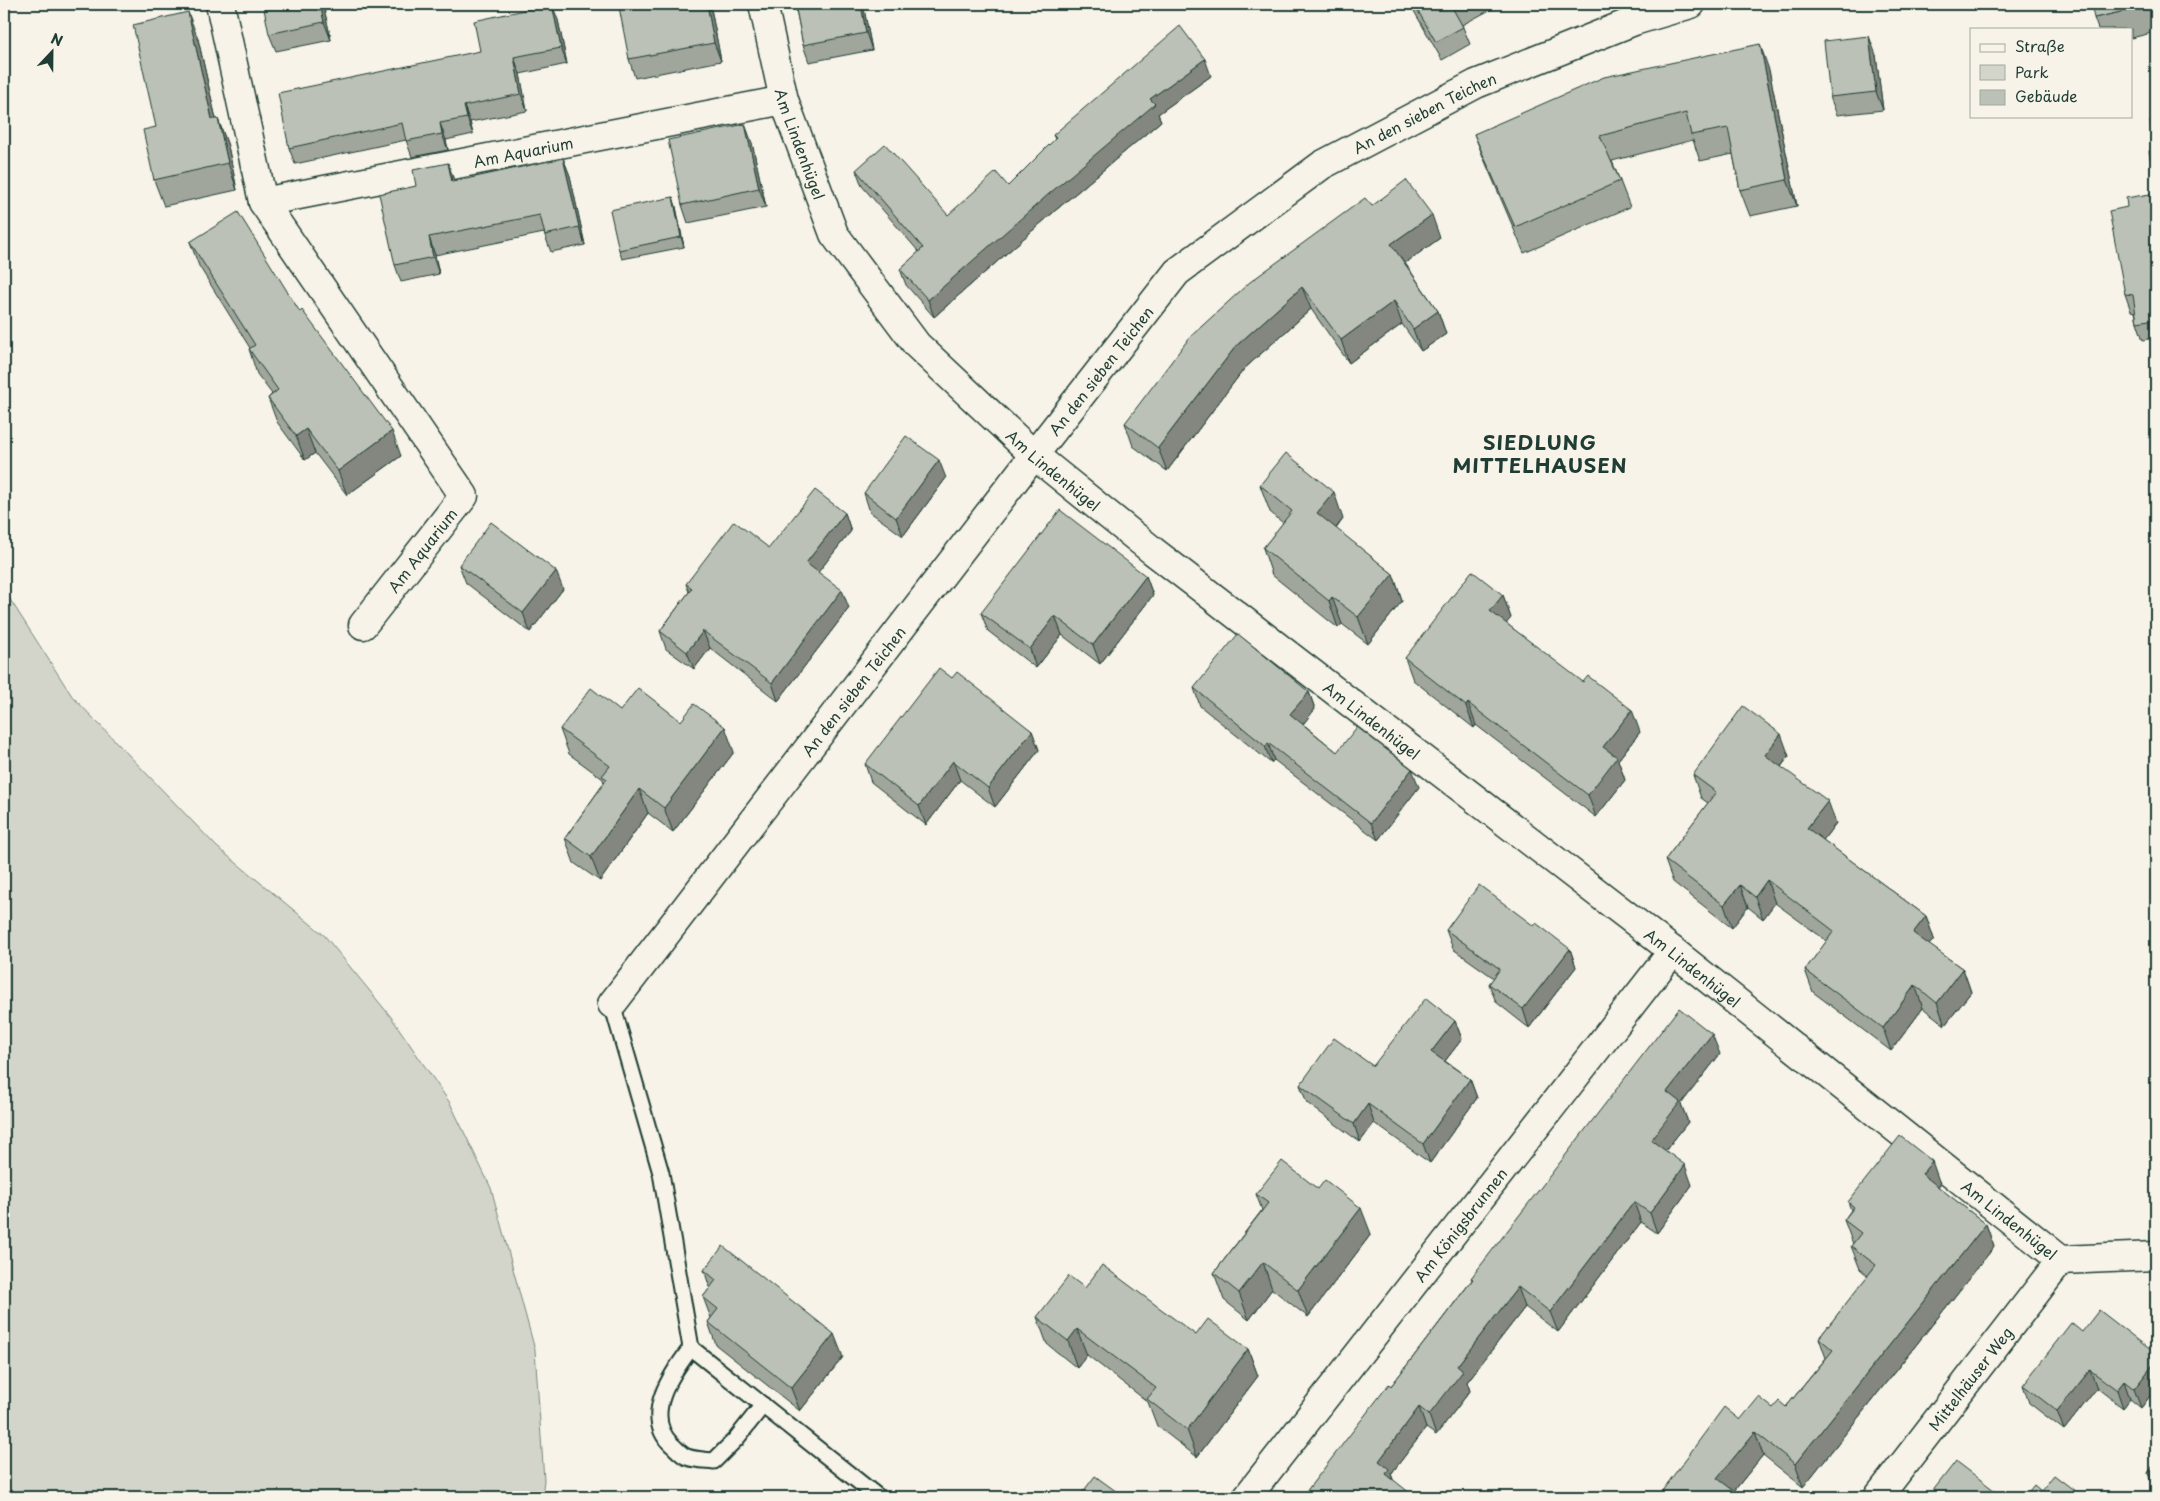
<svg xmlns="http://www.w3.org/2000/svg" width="2160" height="1501" font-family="'Playpen Sans',sans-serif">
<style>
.green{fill:#d3d5ca;stroke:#79897f}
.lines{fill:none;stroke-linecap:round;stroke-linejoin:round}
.lane-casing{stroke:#1f3d34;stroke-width:19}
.street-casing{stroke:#1f3d34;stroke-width:31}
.lane{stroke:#f7f3e8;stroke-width:15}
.street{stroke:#f7f3e8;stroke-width:28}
.wall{fill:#a1a69d;stroke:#1f3d34}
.shaded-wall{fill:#83877f;stroke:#1f3d34}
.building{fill:#bbc1b6;stroke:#1f3d34}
.labels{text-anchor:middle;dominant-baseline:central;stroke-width:5;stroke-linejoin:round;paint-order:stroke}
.street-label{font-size:15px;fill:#1f3d34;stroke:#f7f3e8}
.district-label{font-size:20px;font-weight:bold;letter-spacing:1px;fill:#1f3d34;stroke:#f7f3e8}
</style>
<rect width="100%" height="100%" fill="#f7f3e8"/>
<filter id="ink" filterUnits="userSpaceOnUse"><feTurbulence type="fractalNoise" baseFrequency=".02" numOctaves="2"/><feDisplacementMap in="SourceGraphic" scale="10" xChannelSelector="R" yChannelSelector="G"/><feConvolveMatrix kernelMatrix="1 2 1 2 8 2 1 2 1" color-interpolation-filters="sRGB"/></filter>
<g filter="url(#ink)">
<!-- green -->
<polygon class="green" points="4,590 72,696 217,847 324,935 391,1017 450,1103 491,1188 535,1350 544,1480 542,1497 4,1497"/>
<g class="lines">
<!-- lane casing -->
<g class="lane-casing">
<g id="lane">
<path d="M612,1004L661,1173L691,1348C672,1373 641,1416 672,1445C676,1448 681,1455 687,1457C695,1460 705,1460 714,1461L736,1439L763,1405"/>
<polyline points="691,1348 878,1497"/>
</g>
</g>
<!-- street casing -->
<g class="street-casing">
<g id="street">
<polyline points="220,4 263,202 464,496 363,625"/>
<path id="s1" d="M763,4L784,100L834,234L917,345L1034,455L1153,551L1673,951L2061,1260L2156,1256"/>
<path id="s2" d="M263,202L784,100"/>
<path id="s3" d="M612,1004L1034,455L1177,272L1322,165L1476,84L1634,21L1691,4"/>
<path id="s4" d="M1247,1497L1673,951"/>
<path id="s5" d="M1878,1497L2061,1260"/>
</g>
</g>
<!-- lane -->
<use href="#lane" class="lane"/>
<!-- street -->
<use href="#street" class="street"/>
</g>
<!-- wall -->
<g class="wall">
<polygon points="323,4 331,40 276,51 269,34"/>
<polygon points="634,4 709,4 711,9 721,61 635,78 629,59"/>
<polygon points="795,4 863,4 872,50 809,62 803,45"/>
<polygon points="1410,4 1501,4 1462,25 1470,44 1442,60"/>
<polygon points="2156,4 2156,32 2131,38 2131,29 2098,29 2094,18"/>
<polygon points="558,20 567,64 520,74 527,111 470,122 473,134 446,140 448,150 412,157 406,140 295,164 289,148 480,51"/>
<polygon points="198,39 216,119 218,119 228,146 237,190 164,206 154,180 156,127"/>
<polygon points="1876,55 1883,110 1837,115 1830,97"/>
<polygon points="1769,70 1797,206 1750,216 1740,190 1733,154 1700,161 1693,140 1612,161 1620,181 1630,207 1524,253 1484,159 1474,134"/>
<polygon points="1211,76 1158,114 1161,121 1056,210 934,317 906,285 900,269 919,252 862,186 856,170 948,215 1008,186 1055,139 1053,135"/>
<polygon points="2156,120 2156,338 2143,340 2137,322 2135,312 2131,311 2125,294 2127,207 2156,193 2155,150"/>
<polygon points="752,143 766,207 688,223 682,205"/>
<polygon points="563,158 570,176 585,245 551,252 544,233 435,255 439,274 401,282 395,265 455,182"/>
<polygon points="673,197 676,207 684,247 622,259 619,250"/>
<polygon points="1372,206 1440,238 1405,263 1438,311 1446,334 1421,351 1402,324 1349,363 1311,309 1244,369 1167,471 1133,446 1125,423"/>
<polygon points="190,242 300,312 401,456 347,495 315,453 305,460 277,422 268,398 272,394 257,374 249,349 250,348 199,266"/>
<polygon points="946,478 903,536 870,512 864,493"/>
<polygon points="1260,485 1343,519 1336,529 1393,574 1402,601 1368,644 1342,624 1338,628 1272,575 1263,548 1283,523 1270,512"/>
<polygon points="845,513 851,531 818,572 849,608 778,701 710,648 694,669 666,649 660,631 689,592 686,584 769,548"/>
<polygon points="459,565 563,589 530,632 466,583"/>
<polygon points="1146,576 1153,595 1100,664 1062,635 1036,668 988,631 981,613"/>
<polygon points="1503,595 1511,618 1506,623 1640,732 1618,760 1625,780 1596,817 1476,725 1474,728 1413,680 1405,658"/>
<polygon points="952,678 1032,731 1039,750 995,807 960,780 926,825 871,782 865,764"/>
<polygon points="1194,688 1309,692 1315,709 1303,724 1337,752 1419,787 1378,840 1274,760 1271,763 1200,706"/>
<polygon points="620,711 681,721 734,752 673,832 648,813 600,881 574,863 565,838 604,783 603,779 569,754 560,729"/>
<polygon points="1789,756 1781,767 1836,823 1823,840 1926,916 1934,939 1929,945 1963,969 1971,992 1945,1025 1923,1008 1891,1051 1813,992 1805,970 1827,941 1775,903 1763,919 1748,907 1732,928 1673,882 1665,860 1708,803 1701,798 1693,775"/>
<polygon points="1446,930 1570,949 1576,967 1529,1028 1496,1002 1489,984 1494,978 1453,949"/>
<polygon points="1455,1021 1462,1039 1445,1061 1470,1079 1477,1098 1430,1163 1374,1123 1360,1142 1307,1103 1300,1085 1373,1066"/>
<polygon points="1720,1054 1681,1104 1688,1122 1665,1151 1692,1185 1657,1233 1641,1222 1558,1332 1525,1307 1467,1382 1470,1391 1436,1435 1426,1428 1391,1474 1393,1480 1302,1497 1391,1386 1472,1280 1471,1278"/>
<polygon points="1940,1184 1938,1187 1986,1224 1994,1247 1803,1487 1763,1455 1734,1491 1742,1497 1664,1497 1662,1491 1740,1420 1773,1408 1786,1407 1826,1358 1819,1338 1868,1276 1860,1269 1851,1246 1853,1244 1844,1220 1851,1210 1848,1202"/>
<polygon points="1256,1194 1371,1234 1308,1317 1272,1289 1249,1320 1224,1300 1214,1273 1262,1210"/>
<polygon points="704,1270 843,1357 800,1411 716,1345 708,1322 711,1318 703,1297 710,1288"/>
<polygon points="1085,1288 1196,1335 1248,1349 1258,1376 1197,1457 1157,1426 1148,1402 1087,1355 1077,1368 1047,1344 1037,1317"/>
<polygon points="2082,1332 2156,1354 2156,1388 2141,1408 2130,1399 2123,1408 2097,1388 2064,1430 2029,1403 2023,1385"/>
<polygon points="2156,1462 2156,1493 2154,1492 2148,1473"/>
</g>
<!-- shaded-wall -->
<g class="shaded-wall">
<polygon points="320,4 323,4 331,40 324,22"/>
<polygon points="552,4 558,20 567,64 561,48"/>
<polygon points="707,4 709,4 711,9 721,61 714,43"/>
<polygon points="861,4 863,4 872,50 866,33"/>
<polygon points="188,12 198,39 222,146 212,119"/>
<polygon points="1869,36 1876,55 1883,110 1876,92"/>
<polygon points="1760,44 1769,70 1797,206 1787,180"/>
<polygon points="514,57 520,74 527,111 521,94"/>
<polygon points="1205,59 1211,76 1158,114 1161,121 1056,210 934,317 928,300 1150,99"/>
<polygon points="464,106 470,122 473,134 467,118"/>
<polygon points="218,119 228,146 237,190 228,163"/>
<polygon points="440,123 446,140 448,150 442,134"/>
<polygon points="745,124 752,143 766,207 759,188"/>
<polygon points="563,158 570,176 585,245 579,227"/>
<polygon points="448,163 454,180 459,200 452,182"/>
<polygon points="673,197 676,207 684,247 681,237"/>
<polygon points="1432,215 1440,238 1400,267 1391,244"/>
<polygon points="429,237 435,255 439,274 433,257"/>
<polygon points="1302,287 1311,309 1244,369 1167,471 1158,448 1236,346"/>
<polygon points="1394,301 1402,324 1349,363 1341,340"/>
<polygon points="1438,311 1446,334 1421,351 1413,329"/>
<polygon points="306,429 315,453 305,460 296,436"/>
<polygon points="392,431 401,456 347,495 338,471"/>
<polygon points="939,460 946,478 903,536 896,518"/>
<polygon points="1334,492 1343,519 1326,540 1317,513"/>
<polygon points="845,513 851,531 812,580 806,563"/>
<polygon points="556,571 563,589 530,632 523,613"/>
<polygon points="1393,574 1402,601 1368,644 1358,617"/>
<polygon points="1146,576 1153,595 1100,664 1093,645"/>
<polygon points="842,590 849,608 778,701 772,683"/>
<polygon points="1503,595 1511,618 1498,633 1490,611"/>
<polygon points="1332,597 1342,624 1338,628 1329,601"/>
<polygon points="1055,616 1062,635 1036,668 1030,649"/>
<polygon points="703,631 710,648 694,669 687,652"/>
<polygon points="1309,692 1315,709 1297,732 1290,714"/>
<polygon points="1468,703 1476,725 1474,728 1466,706"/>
<polygon points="1632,710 1640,732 1618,760 1625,780 1596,817 1588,795 1603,747"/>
<polygon points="725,727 734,752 673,832 664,808"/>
<polygon points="1032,731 1039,750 995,807 988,788"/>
<polygon points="1781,734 1789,756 1773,777 1765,755"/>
<polygon points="1268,743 1274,760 1271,763 1265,746"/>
<polygon points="953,761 960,780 926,825 919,806"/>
<polygon points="1412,769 1419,787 1378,840 1371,823"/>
<polygon points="639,789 648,813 600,881 591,857"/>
<polygon points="1828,801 1836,823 1815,851 1807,828"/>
<polygon points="1767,880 1775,903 1763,919 1755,897"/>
<polygon points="1740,885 1748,907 1732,928 1724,905"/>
<polygon points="1926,916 1934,939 1921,955 1913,933"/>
<polygon points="1570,949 1576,967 1529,1028 1523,1009"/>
<polygon points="1963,969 1971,992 1945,1025 1937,1003"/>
<polygon points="1915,985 1923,1008 1891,1051 1883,1028"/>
<polygon points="1455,1021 1462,1039 1438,1070 1431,1052"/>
<polygon points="1712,1034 1720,1054 1681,1104 1688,1122 1658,1160 1651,1140 1667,1092"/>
<polygon points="1470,1079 1477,1098 1430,1163 1423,1144"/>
<polygon points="1368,1104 1374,1123 1360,1142 1354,1124"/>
<polygon points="1932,1161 1940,1184 1930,1197 1922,1174"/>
<polygon points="1685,1165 1692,1185 1657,1233 1650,1213"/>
<polygon points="1634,1202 1641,1222 1558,1332 1550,1312"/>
<polygon points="1361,1208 1371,1234 1308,1317 1298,1290"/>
<polygon points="1986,1224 1994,1247 1803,1487 1795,1464"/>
<polygon points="1263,1262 1272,1289 1249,1320 1239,1293"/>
<polygon points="1518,1287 1525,1307 1467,1382 1470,1391 1436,1435 1429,1415 1457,1366"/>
<polygon points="1077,1329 1087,1355 1077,1368 1068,1341"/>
<polygon points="834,1334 843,1357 800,1411 791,1388"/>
<polygon points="1248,1349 1258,1376 1197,1457 1187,1430"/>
<polygon points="2156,1361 2156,1388 2141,1408 2134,1389"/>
<polygon points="2090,1370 2097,1388 2064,1430 2057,1411"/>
<polygon points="2124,1381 2130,1399 2123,1408 2117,1390"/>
<polygon points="1419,1407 1426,1428 1391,1474 1397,1489 1393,1494 1379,1461"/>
<polygon points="1755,1432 1763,1455 1729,1497 1717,1478"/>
</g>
<!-- building -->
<g class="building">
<polygon points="263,4 320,4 324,22 269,34"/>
<polygon points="552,4 561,48 514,57 521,94 464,106 467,118 440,123 442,134 406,141 402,123 289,148 278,93 480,51 474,21"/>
<polygon points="634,4 707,4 714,43 629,59 619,7"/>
<polygon points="795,4 861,4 866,33 803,45"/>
<polygon points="1414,4 1464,4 1453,9 1463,27 1436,42"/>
<polygon points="2091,4 2156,4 2094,18"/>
<polygon points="188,12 212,119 218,119 228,163 154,180 143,130 156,127 133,25"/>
<polygon points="1180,26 1205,59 1150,99 1155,104 1050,193 928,300 900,269 923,248 856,170 885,144 948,215 996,172 1008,186 1056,138 1053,135"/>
<polygon points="1869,36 1876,92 1830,97 1824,41"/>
<polygon points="1760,44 1787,180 1740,190 1728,128 1691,135 1686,113 1600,136 1620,181 1515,227 1474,134 1604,77"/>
<polygon points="2156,120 2156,319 2137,322 2133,295 2125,294 2109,211 2127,207 2126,198 2156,193 2149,151 2155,150 2150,121"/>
<polygon points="745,124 759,188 682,205 668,140"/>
<polygon points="563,158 579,227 545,235 540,215 429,237 433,257 395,265 379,194 416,186 413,170 448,163 452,182"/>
<polygon points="1406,180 1432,215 1391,244 1438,311 1413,329 1394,301 1341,340 1302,287 1236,346 1158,448 1125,423 1190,337 1250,282 1365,198 1372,206"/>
<polygon points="673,197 681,237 619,250 610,210"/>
<polygon points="238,212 300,312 302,310 392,431 338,471 306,429 296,436 268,398 278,390 249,349 255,345 190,242"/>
<polygon points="906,436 939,460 896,518 864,493"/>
<polygon points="1286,453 1334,492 1317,513 1393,574 1358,617 1332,597 1329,601 1263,548 1292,511 1260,485"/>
<polygon points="815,490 845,513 806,563 842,590 772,683 703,631 687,652 660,631 692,588 686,584 734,521 769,548"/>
<polygon points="1060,510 1146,576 1093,645 1055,616 1030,649 981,613"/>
<polygon points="491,522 556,571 523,613 459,565"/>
<polygon points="1472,571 1503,595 1490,611 1583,682 1588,676 1632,710 1603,747 1617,757 1588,795 1468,703 1466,706 1405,658"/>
<polygon points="1238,634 1309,692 1290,714 1337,752 1357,727 1412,769 1371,823 1268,743 1265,746 1194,688"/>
<polygon points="939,668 952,678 957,672 1032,731 988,788 953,761 919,806 865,764"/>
<polygon points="591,688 620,711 638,688 681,721 694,704 725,727 664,808 639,789 591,857 565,838 607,779 602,776 610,766 560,729"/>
<polygon points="1743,706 1781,734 1765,755 1828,801 1807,828 1926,916 1913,933 1963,969 1937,1003 1915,985 1883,1028 1805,970 1834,931 1767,880 1755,897 1740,885 1724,905 1665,860 1716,792 1693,775"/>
<polygon points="1479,885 1534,926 1536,923 1570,949 1523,1009 1489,984 1500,969 1446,930"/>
<polygon points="1426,998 1455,1021 1431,1052 1470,1079 1423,1144 1368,1104 1354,1124 1300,1085 1334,1038 1373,1066"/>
<polygon points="1679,1008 1712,1034 1667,1092 1680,1102 1651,1140 1685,1165 1650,1213 1634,1202 1550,1312 1518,1287 1457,1366 1463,1371 1429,1415 1419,1407 1379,1461 1389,1469 1386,1474 1415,1497 1302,1497 1389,1384 1391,1386 1473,1279 1471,1278"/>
<polygon points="1900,1136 1932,1161 1922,1174 1986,1224 1795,1464 1755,1432 1717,1478 1742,1497 1670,1497 1662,1491 1724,1407 1740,1420 1759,1397 1773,1408 1779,1401 1786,1407 1833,1350 1819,1338 1876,1265 1851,1246 1861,1233 1844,1220 1854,1207 1848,1202"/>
<polygon points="1282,1161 1318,1189 1325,1180 1361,1208 1298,1290 1263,1262 1239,1293 1214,1273 1268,1203 1256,1194"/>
<polygon points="723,1246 834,1334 791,1388 708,1322 718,1309 703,1297 716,1280 704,1270"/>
<polygon points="1102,1265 1196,1335 1208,1319 1248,1349 1187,1430 1147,1399 1156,1388 1077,1329 1068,1341 1037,1317 1069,1276 1085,1288"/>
<polygon points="2099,1310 2156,1354 2156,1361 2134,1389 2124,1381 2117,1390 2090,1370 2057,1411 2023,1385 2071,1323 2082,1332"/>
<polygon points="1956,1461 2003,1497 1928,1497"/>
<polygon points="2156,1462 2156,1480 2148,1473"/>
<polygon points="2054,1475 2083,1497 2024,1497 2034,1485 2041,1491"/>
<polygon points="1095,1476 1124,1497 1079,1497"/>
</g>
</g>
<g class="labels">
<!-- street labels -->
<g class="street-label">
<text stroke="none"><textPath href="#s3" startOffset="1220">An den sieben Teichen</textPath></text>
<text stroke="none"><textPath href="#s1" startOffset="145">Am Lindenhügel</textPath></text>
<text stroke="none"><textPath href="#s2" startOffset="265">Am Aquarium</textPath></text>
<text stroke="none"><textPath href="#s3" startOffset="800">An den sieben Teichen</textPath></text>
<text stroke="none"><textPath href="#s1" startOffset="565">Am Lindenhügel</textPath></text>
<text transform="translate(422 550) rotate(-52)">Am Aquarium</text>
<text stroke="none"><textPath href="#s3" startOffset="395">An den sieben Teichen</textPath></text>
<text stroke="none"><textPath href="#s1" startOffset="970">Am Lindenhügel</textPath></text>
<text stroke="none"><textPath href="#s1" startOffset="1375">Am Lindenhügel</textPath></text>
<text stroke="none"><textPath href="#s1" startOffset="1780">Am Lindenhügel</textPath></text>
<text stroke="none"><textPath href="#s4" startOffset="346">Am Königsbrunnen</textPath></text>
<text stroke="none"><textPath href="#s5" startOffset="150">Mittelhäuser Weg</textPath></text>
</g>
<!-- district labels -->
<g class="district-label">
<text x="1540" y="442">SIEDLUNG<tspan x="1540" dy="23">MITTELHAUSEN</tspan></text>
</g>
</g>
<!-- margin -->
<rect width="2160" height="1501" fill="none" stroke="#f7f3e8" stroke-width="20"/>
<rect x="10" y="10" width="2140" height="1481" fill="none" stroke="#1f3d34" stroke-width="2" filter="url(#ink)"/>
<!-- legend -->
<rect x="1970" y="28" width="162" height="90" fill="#f7f3e8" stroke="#a1aaa0"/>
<rect x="1980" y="44" width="25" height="8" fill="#f7f3e8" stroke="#a1aaa0"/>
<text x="2015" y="52" font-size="15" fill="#1f3d34">Straße</text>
<rect x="1980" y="65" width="25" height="15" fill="#d3d5ca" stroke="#a1aaa0"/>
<text x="2015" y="78" font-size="15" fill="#1f3d34">Park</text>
<rect x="1980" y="90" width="25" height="15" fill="#bbc1b6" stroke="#a1aaa0"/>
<text x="2015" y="102" font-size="15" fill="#1f3d34">Gebäude</text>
<!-- north arrow -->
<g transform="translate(52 52) rotate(22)" stroke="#f7f3e8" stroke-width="4" paint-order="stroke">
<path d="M0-4L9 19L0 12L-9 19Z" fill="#1f3d34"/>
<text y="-8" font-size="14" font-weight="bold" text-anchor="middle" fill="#1f3d34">N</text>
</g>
</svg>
